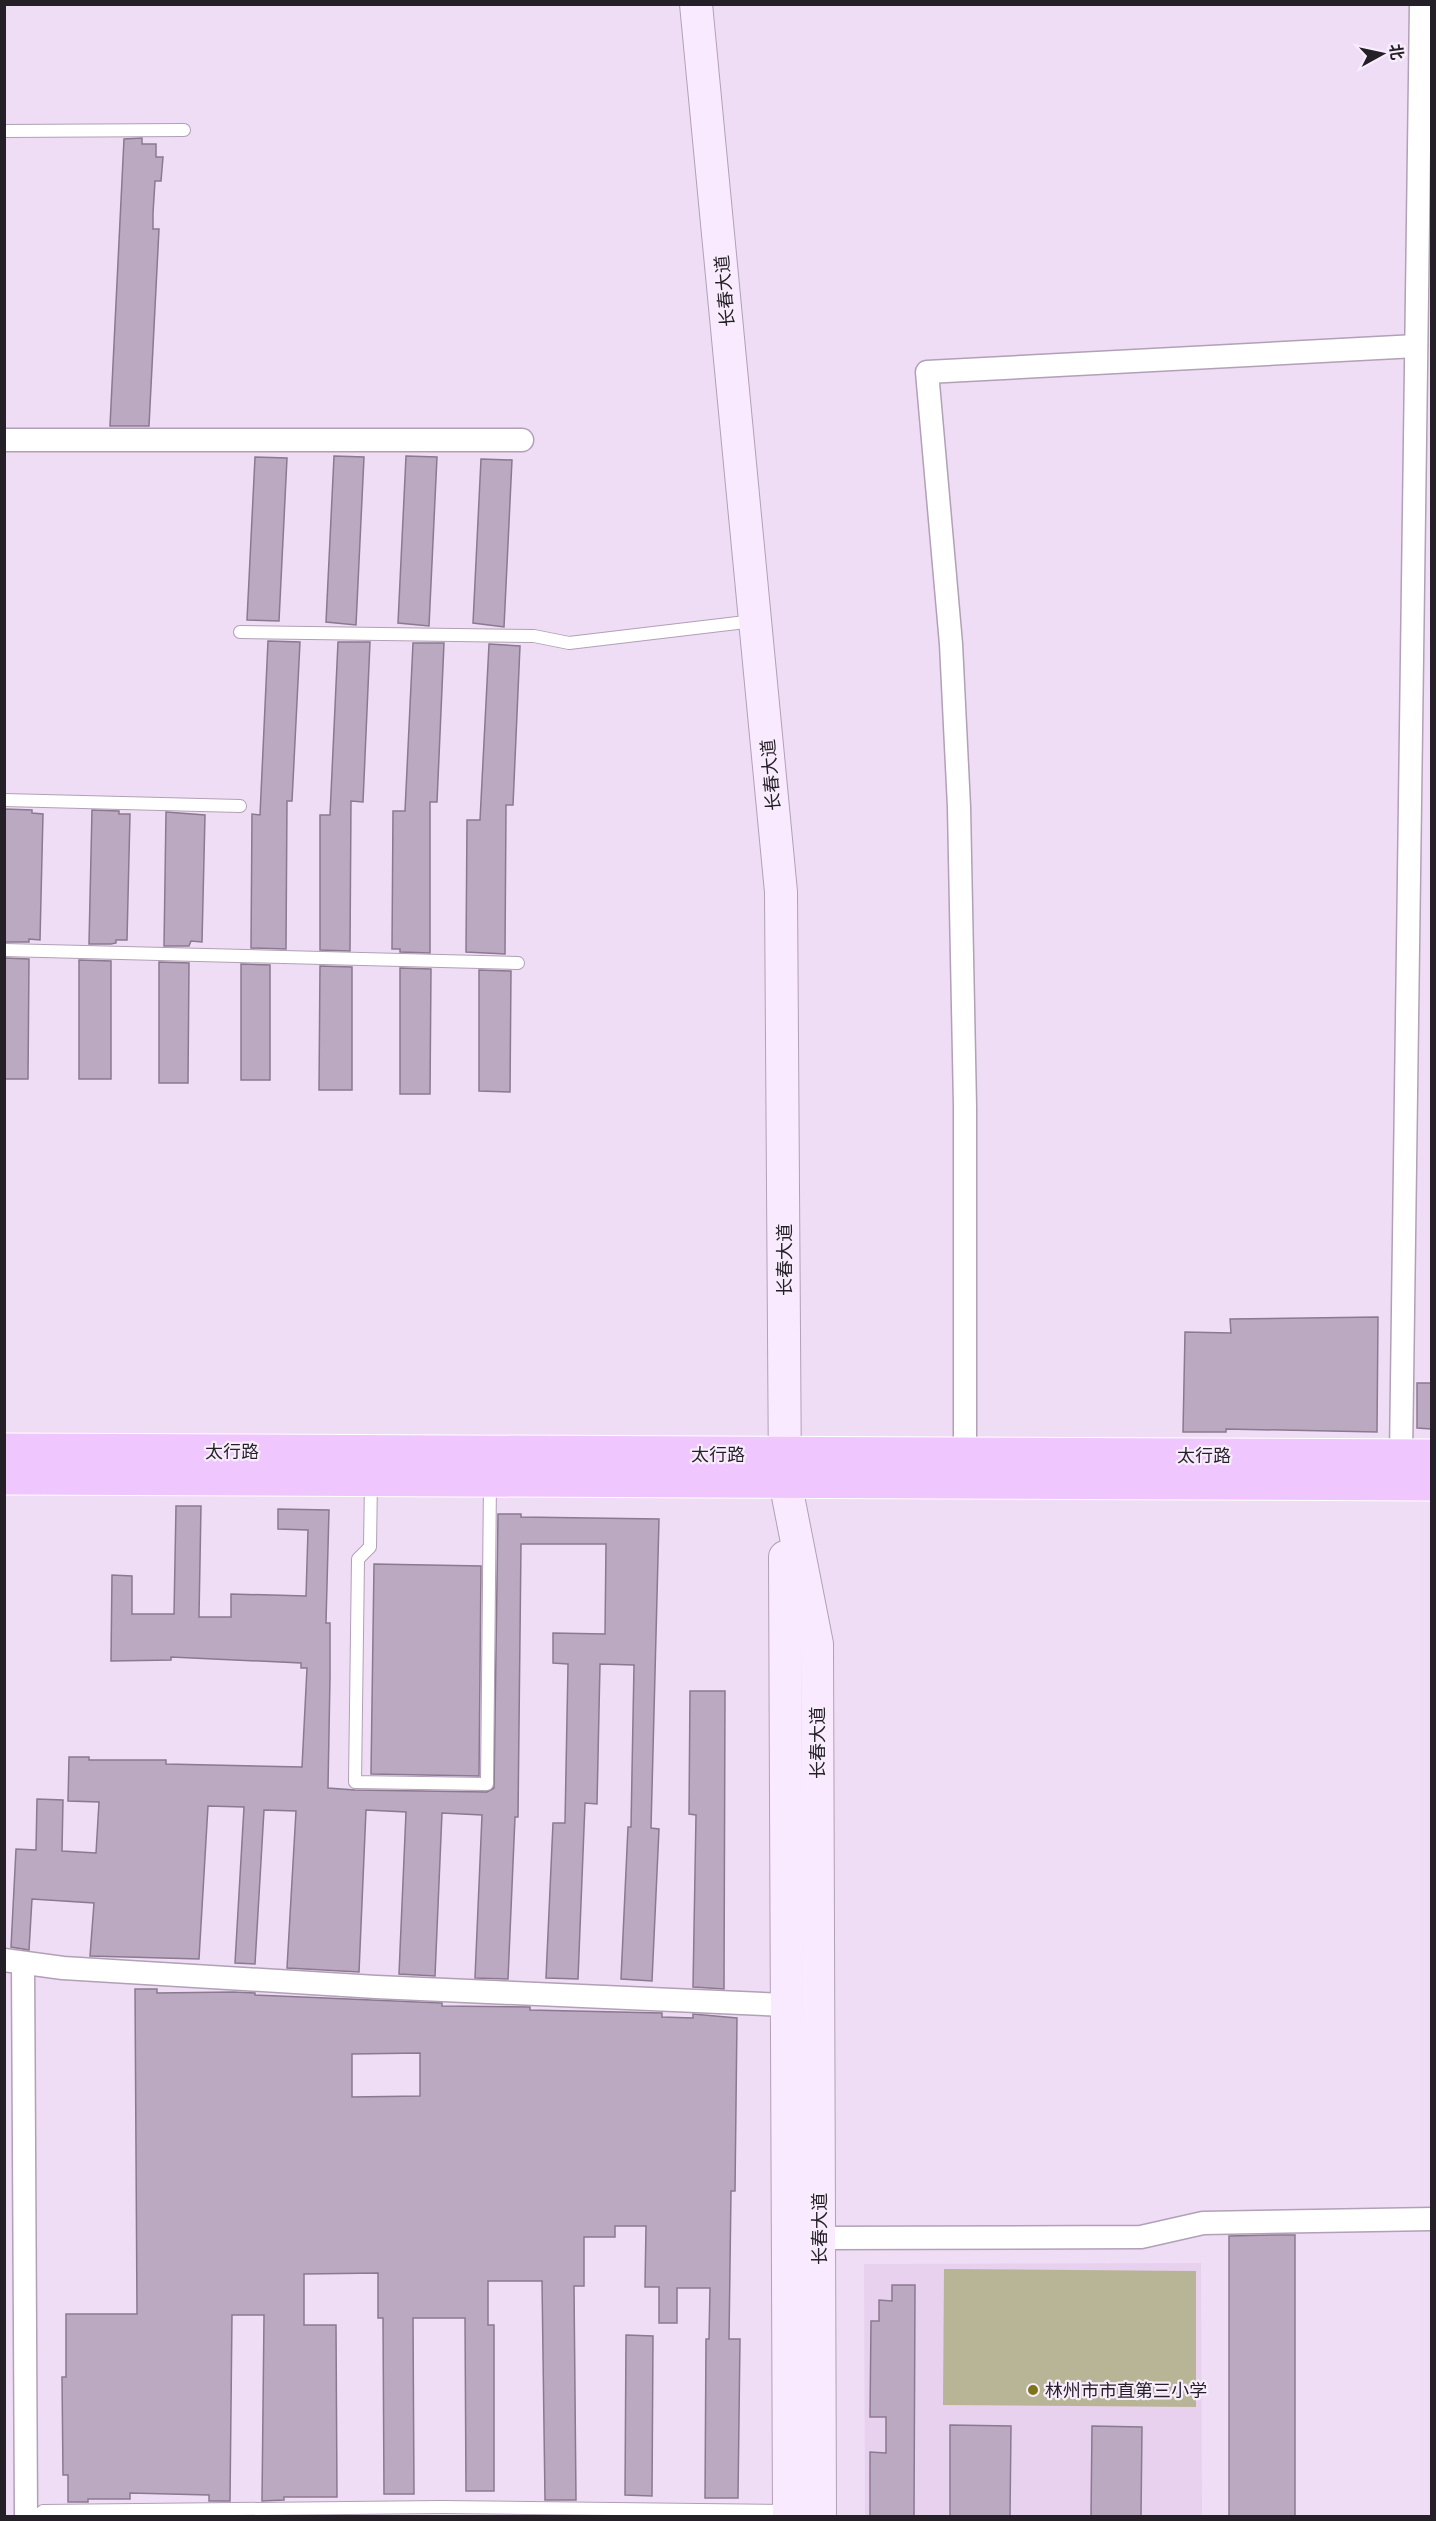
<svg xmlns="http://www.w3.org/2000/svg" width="1436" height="2521" font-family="'Playfair Display','Noto Sans SC',serif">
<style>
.built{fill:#e7d1ef}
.garden{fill:#b7b596}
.building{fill:#baa9c0;stroke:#8a798f;stroke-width:1.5;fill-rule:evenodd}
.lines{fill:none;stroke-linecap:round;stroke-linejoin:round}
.service-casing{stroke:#b1a0b6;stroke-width:14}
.minor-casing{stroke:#b1a0b6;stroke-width:25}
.secondary-casing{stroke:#b1a0b6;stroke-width:34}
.trunk-casing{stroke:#fff;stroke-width:35}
.service{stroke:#fff;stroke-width:12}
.minor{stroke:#fff;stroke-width:22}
.secondary{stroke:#faeaff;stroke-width:32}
.trunk{stroke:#f0c6ff;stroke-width:33}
.poi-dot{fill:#7d7518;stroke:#f8edfc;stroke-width:2}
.labels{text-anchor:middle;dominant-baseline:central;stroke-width:4.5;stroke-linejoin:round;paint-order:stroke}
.street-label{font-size:18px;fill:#251f27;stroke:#f8edfc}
.poi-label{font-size:18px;fill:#251f27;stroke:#f8edfc;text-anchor:start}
</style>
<rect width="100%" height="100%" fill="#efddf5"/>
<!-- built -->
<polygon class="built" points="1201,2263 1202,2516 865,2516 864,2264"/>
<!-- garden -->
<polygon class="garden" points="944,2269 1196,2271 1196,2407 943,2405"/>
<!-- building -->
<g class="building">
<polygon points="142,138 142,144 156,144 156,157 163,157 161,181 155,181 153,213 153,229 159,229 149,426 110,426 124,139"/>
<polygon points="334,456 364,457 356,625 326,622"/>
<polygon points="406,456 437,457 429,626 398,623"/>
<polygon points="255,457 287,458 279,621 247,620"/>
<polygon points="481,459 512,460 504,627 473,623"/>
<polygon points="268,641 300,642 292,801 287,801 286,949 251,948 252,814 260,815"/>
<polygon points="338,642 370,642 363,802 351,801 350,951 320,950 320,815 330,815"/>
<polygon points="413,643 444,643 437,802 430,802 430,953 400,952 400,949 392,949 393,811 405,811"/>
<polygon points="489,644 520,646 513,805 506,805 505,954 466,952 467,820 480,820"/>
<polygon points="5,809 32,810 32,813 43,814 40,940 29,939 29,942 4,942"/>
<polygon points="92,810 119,811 119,814 130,814 127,940 116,940 116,943 111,944 89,944"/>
<polygon points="166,812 205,815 202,942 191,941 189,946 164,946"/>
<polygon points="4,958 29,959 28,1079 4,1079"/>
<polygon points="79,960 111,961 111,1079 79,1079"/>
<polygon points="159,962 189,963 188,1083 159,1083"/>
<polygon points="241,964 270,965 270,1080 241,1080"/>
<polygon points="320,966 352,967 352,1090 319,1090"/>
<polygon points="400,968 431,969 430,1094 400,1094"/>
<polygon points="479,970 511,971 510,1092 479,1091"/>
<polygon points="1378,1317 1377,1432 1226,1429 1226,1432 1183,1432 1185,1332 1231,1333 1230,1319"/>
<polygon points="1417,1383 1431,1383 1431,1429 1417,1428"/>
<polygon points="176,1506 201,1506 199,1617 231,1617 231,1594 306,1596 308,1530 278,1529 278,1509 329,1510 326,1623 330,1623 330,1677 328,1788 355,1790 487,1792 494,1788 498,1514 521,1514 521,1517 659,1519 651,1828 659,1829 652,1981 621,1979 628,1827 631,1827 634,1665 600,1664 597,1804 585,1803 578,1979 546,1978 553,1823 565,1823 568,1664 553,1663 553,1633 605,1634 606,1544 521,1544 518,1817 515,1817 508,1979 475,1978 482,1815 442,1813 435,1976 399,1974 406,1812 366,1810 359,1972 287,1968 296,1811 264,1810 255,1964 235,1963 244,1807 208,1806 199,1959 90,1956 94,1903 32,1899 29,1950 11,1947 16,1849 36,1850 37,1799 63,1800 62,1851 96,1853 99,1802 68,1801 69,1757 89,1757 89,1760 166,1760 166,1764 302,1767 307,1668 301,1668 301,1663 171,1657 171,1660 111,1661 112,1575 132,1576 132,1614 174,1614"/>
<polygon points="374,1564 481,1566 479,1776 371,1774"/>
<polygon points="690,1691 725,1691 724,1989 693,1987 696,1815 689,1814"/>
<path d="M135,1989H157V1993L233,1992L255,1993V1995L442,2003V2006L530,2007V2010L662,2013V2017L693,2018V2014L737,2018L735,2191H731L729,2339H740L738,2498H705L706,2339H709L710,2288H677V2323H659V2287H645L646,2226H615V2237H584V2286H574L576,2500H545L542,2281H488V2325H494V2491H466L465,2318H413L414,2494H384L383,2318H378V2273L304,2274V2325H336L337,2497H284V2500L262,2501L264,2315H232L230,2501H209V2495L130,2493V2499H88V2502H68V2475H63L62,2377H66V2314H137ZM420,2053V2096L352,2097V2054Z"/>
<polygon points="1272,2235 1295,2235 1295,2517 1229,2517 1229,2236"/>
<polygon points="892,2285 915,2285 914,2517 870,2517 870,2452 886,2453 886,2417 870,2417 871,2321 879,2321 879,2300 892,2301"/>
<polygon points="626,2335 653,2336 652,2496 625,2495"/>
<polygon points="950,2425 1011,2426 1010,2517 950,2517"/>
<polygon points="1092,2426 1142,2427 1141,2517 1091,2517"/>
</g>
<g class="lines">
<!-- service casing -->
<g class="service-casing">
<g id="service">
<polyline points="4,131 184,130"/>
<polyline points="240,632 534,636 569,643 754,621"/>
<polyline points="4,800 240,806"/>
<polyline points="4,950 518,963"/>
<polyline points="371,1480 370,1547 358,1559 355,1782 487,1784 490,1481"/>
<polyline points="37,2516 43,2511 442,2507 789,2511"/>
</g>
</g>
<!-- minor casing -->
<g class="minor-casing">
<g id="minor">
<polyline points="4,440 522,440"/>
<polyline points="965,1455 965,1106 959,807 951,644 927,372 1416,346"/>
<polyline points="1401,1456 1421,4"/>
<polyline points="4,1960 63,1968 376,1987 786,2005"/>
<polyline points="23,1963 26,2516"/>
<polyline points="819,2238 1141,2237 1203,2223 1432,2219"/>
</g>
</g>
<!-- secondary casing -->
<g class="secondary-casing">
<g id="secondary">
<polyline points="696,4 781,892 785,1481 817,1644 820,2516"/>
<polyline points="785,1557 789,2516"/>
</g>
</g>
<!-- trunk casing -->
<g class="trunk-casing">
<g id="trunk">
<polyline points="4,1450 1432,1456"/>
<polyline points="4,1478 1432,1484"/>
</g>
</g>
<!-- service -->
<use href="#service" class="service"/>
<!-- minor -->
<use href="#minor" class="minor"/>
<!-- secondary -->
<use href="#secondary" class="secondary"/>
<!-- trunk -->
<use href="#trunk" class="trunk"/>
</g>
<!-- markers -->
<circle class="poi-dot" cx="1033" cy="2390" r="6"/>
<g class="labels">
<!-- street labels -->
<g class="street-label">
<text transform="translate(724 291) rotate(-95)">长春大道</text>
<text transform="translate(770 775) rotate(-95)">长春大道</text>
<text transform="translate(784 1260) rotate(-90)">长春大道</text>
<text x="232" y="1451">太行路</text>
<text x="718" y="1454">太行路</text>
<text x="1204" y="1455">太行路</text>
<text transform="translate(817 1743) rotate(-90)">长春大道</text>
<text transform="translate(819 2229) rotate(-90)">长春大道</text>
</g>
<!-- poi labels -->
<g class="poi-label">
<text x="1045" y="2390">林州市市直第三小学</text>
</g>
</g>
<!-- border -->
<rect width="1436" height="2521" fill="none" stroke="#251f27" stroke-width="12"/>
<!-- north arrow -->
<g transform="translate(1382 54) rotate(82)" stroke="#f8edfc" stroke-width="4.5" paint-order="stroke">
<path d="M0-4.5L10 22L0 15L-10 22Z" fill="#251f27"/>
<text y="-9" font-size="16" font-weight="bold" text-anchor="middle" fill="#251f27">北</text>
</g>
</svg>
